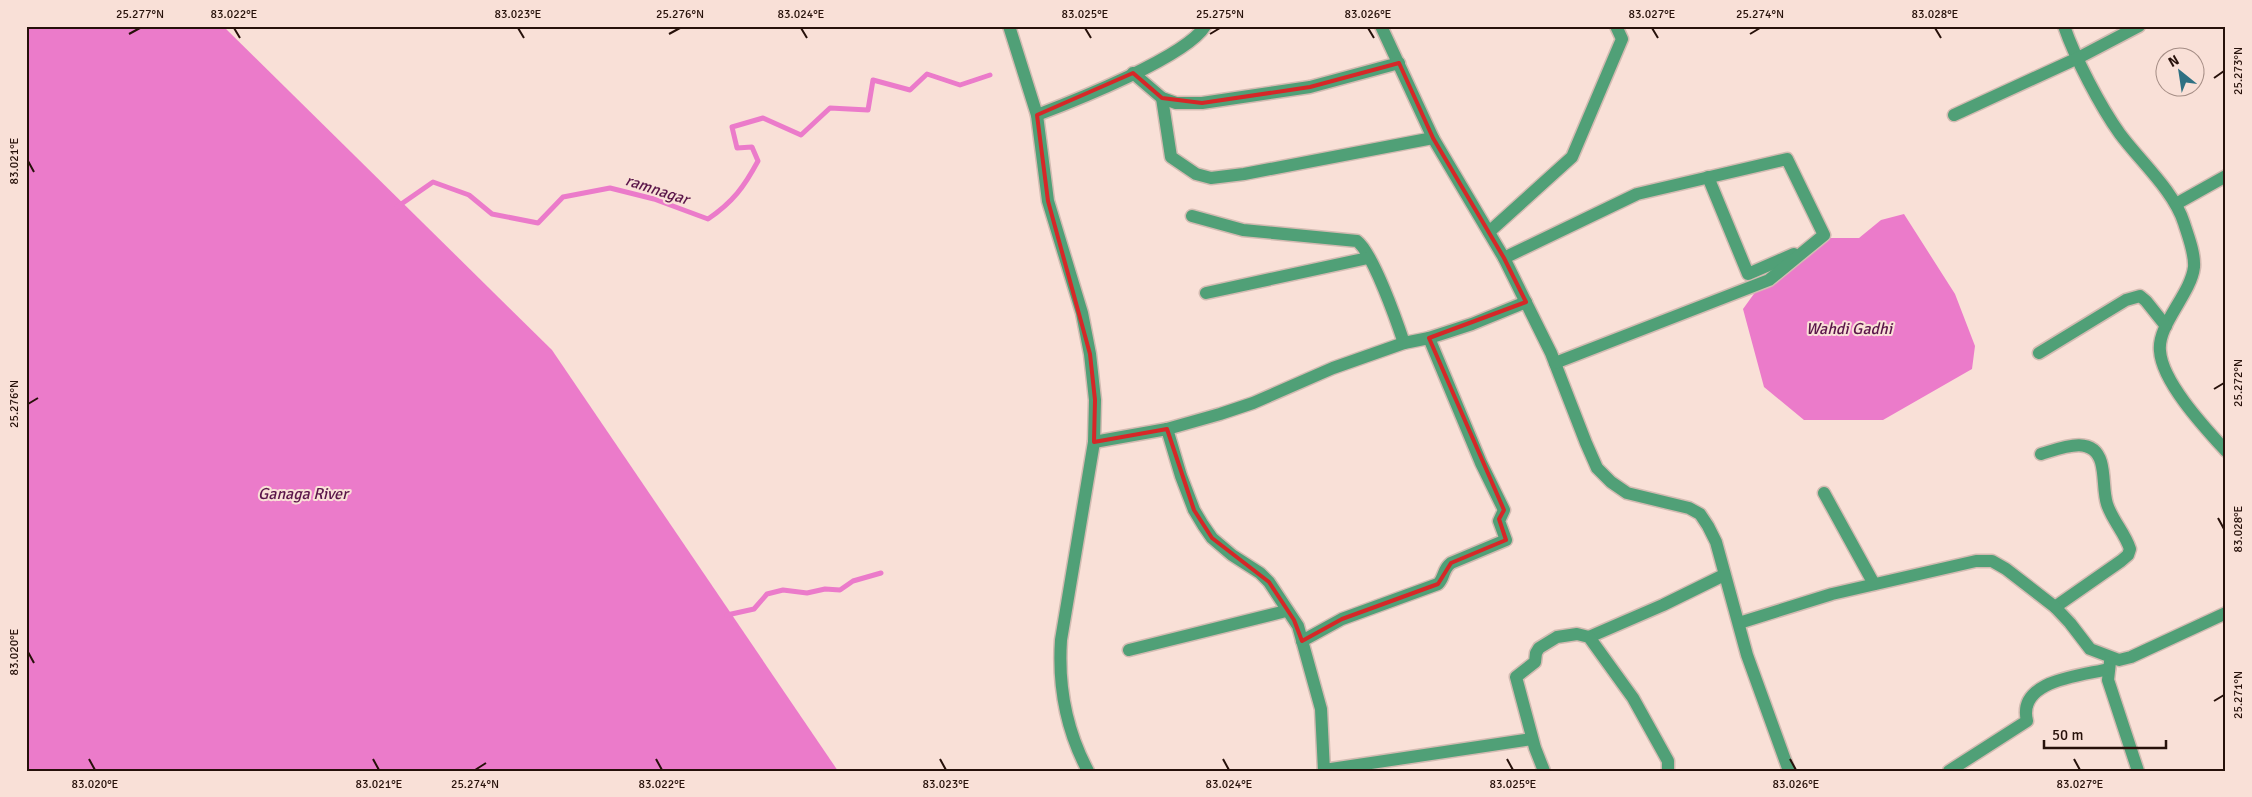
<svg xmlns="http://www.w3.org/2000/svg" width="2252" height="797" font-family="Signika,sans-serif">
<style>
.water{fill:#eb7bca}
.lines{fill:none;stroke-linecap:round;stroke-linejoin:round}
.stream{stroke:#eb7bca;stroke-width:5}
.street-casing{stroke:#d3bbb2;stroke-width:15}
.street{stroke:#50a077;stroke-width:12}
.marked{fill:none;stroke:#d62828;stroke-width:4;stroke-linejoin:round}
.ticks{fill:none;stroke:#27110a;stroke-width:2}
.labels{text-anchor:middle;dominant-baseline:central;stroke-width:4;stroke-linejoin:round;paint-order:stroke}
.water-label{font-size:16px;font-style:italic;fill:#5a1549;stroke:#f9e0d7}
.neatline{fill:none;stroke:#27110a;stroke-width:2}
.ticks-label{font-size:12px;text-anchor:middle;fill:#27110a}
</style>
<rect width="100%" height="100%" fill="#f9e0d7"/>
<!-- water -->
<g class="water">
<polygon points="26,26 223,26 552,350 838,771 26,771"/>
<polygon points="1904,214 1955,294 1975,346 1972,369 1883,420 1804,420 1764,387 1743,309 1774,266 1822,238 1859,238 1881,220"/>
</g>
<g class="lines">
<!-- stream -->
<g class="stream">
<path d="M397,207L433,182L469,195L492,214L538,223L563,197L610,188L654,199L708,219C733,202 744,187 758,161L752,147L737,148L732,127L763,118L801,135L830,108L868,110L873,80L910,90L927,74L960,85L990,75"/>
<polyline points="727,615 754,609 767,594 783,590 807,593 825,589 840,590 853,581 881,573"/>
</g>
<!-- street casing -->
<g class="street-casing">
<g id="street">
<path d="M1009,26L1037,115L1048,201L1082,313L1090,354L1095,400L1094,442L1061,640C1058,685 1066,730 1088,771"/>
<polyline points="1381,26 1433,138 1504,258 1551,353 1586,443 1597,468 1611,482 1627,493 1689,508 1700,514 1708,526 1716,542 1747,655 1789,771"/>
<path d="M2064,26C2075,58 2100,106 2120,134C2140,161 2174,191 2184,223C2188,236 2195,253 2194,267C2191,294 2157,325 2160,351C2162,382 2205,428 2226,451"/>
<polyline points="1133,73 1162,98 1176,103 1202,103 1310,87 1399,63"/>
<polyline points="1162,98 1171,157 1196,174 1211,178 1244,174 1433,138"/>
<path d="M1037,115C1074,101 1186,57 1205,26"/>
<polyline points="1954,115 2078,58 2139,26"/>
<polyline points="1708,177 1748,274 1794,254"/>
<polyline points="2176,204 2226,176"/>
<path d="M1192,216L1243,230L1357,241C1373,253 1397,322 1404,343"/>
<polyline points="1489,232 1572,157 1622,39 1616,26"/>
<polyline points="1504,258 1637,194 1787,159 1824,235 1769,280 1555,363"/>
<polyline points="1206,293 1368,258"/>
<polyline points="2039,353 2126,300 2140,296 2146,301 2166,326"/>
<polyline points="1167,429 1181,476 1194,510 1203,525 1212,538 1232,555 1260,573 1269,582 1298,626 1321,709 1324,771"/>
<polyline points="1094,442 1167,429 1220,414 1253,403 1333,368 1404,343 1429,338 1472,324 1526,302"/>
<path d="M2041,454C2061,448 2093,434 2101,462C2105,476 2103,491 2107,504C2112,520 2125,533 2130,549L2128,555L2121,561L2055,607"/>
<polyline points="1824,493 1874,584"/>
<polyline points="1739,623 1832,594 1976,561 1992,561 2006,569 2055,607 2070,623 2090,649 2119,660 2131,657 2226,613"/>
<polyline points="1589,637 1663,605 1724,575"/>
<path d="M1302,641L1342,619L1438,584C1445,577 1442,570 1451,563L1506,540L1499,521L1504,510L1481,463L1429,338"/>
<polyline points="1129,650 1286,611"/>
<polyline points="2110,662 2108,680 2111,689 2138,771"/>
<polyline points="1324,770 1532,739"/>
<polyline points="1544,771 1535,748 1516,677 1535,662 1536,653 1539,648 1557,637 1577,634 1589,637 1633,698 1668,761 1668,771"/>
<path d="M1949,771L2027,721C2017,680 2080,676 2109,669"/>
</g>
</g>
<!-- street -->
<use href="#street" class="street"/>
</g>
<!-- marked area -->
<path class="marked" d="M1399,63L1433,138L1504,258L1526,302L1429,338L1504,510L1499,519L1506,540L1451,563L1438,584L1342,619L1302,641L1294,620L1269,582L1212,538L1194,510L1167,429L1094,442L1095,400L1090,354L1048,201L1037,115L1133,73L1162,98L1202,103L1310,87Z"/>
<!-- ticks -->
<path class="ticks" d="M234,28L240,38M518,28L524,38M801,28L807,38M1085,28L1091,38M1368,28L1374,38M1652,28L1658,38M1935,28L1941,38M129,34L140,28M669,34L680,28M1210,34L1220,28M1750,34L1760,28M2214,78L2224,71M28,161L34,172M2214,389L2224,383M28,404L38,398M2218,518L2224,529M28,652L34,663M2214,701L2224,695M89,759L95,770M373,759L379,770M656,759L662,770M940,759L946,770M1223,759L1229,770M1507,759L1513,770M1790,759L1796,770M2074,759L2080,770M475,770L486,763"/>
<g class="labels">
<!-- water labels -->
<g class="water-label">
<text transform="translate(657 190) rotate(18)">ramnagar</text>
<text x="1849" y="329">Wahdi Gadhi</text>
<text x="303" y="494">Ganaga River</text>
</g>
</g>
<!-- border -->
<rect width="2252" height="797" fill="none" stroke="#f9e0d7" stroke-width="55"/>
<!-- north arrow -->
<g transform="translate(2180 72) rotate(330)"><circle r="24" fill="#f9e0d7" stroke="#a58d85"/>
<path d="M0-4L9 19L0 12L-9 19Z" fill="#2f7183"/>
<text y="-8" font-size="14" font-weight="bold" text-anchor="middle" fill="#27110a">N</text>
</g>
<!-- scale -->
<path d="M2044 740v8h122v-8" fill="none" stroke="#27110a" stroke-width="2.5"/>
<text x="2052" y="740" font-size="15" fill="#27110a" stroke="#f9e0d7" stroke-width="4" paint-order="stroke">50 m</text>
<rect x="28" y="28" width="2196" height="742" class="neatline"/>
<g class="ticks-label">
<text x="140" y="18">25.277°N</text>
<text x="234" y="18">83.022°E</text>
<text x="518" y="18">83.023°E</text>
<text x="680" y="18">25.276°N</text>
<text x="801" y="18">83.024°E</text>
<text x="1085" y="18">83.025°E</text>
<text x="1220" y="18">25.275°N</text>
<text x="1368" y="18">83.026°E</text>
<text x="1652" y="18">83.027°E</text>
<text x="1760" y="18">25.274°N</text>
<text x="1935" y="18">83.028°E</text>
<text transform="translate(2238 71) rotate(-90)" y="4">25.273°N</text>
<text transform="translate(14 161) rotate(-90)" y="4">83.021°E</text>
<text transform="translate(2238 383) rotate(-90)" y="4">25.272°N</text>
<text transform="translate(14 404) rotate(-90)" y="4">25.276°N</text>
<text transform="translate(2238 529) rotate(-90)" y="4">83.028°E</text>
<text transform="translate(14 652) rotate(-90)" y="4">83.020°E</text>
<text transform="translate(2238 695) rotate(-90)" y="4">25.271°N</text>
<text x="95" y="788">83.020°E</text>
<text x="379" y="788">83.021°E</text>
<text x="475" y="788">25.274°N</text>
<text x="662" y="788">83.022°E</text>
<text x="946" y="788">83.023°E</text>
<text x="1229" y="788">83.024°E</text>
<text x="1513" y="788">83.025°E</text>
<text x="1796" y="788">83.026°E</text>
<text x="2080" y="788">83.027°E</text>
</g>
</svg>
